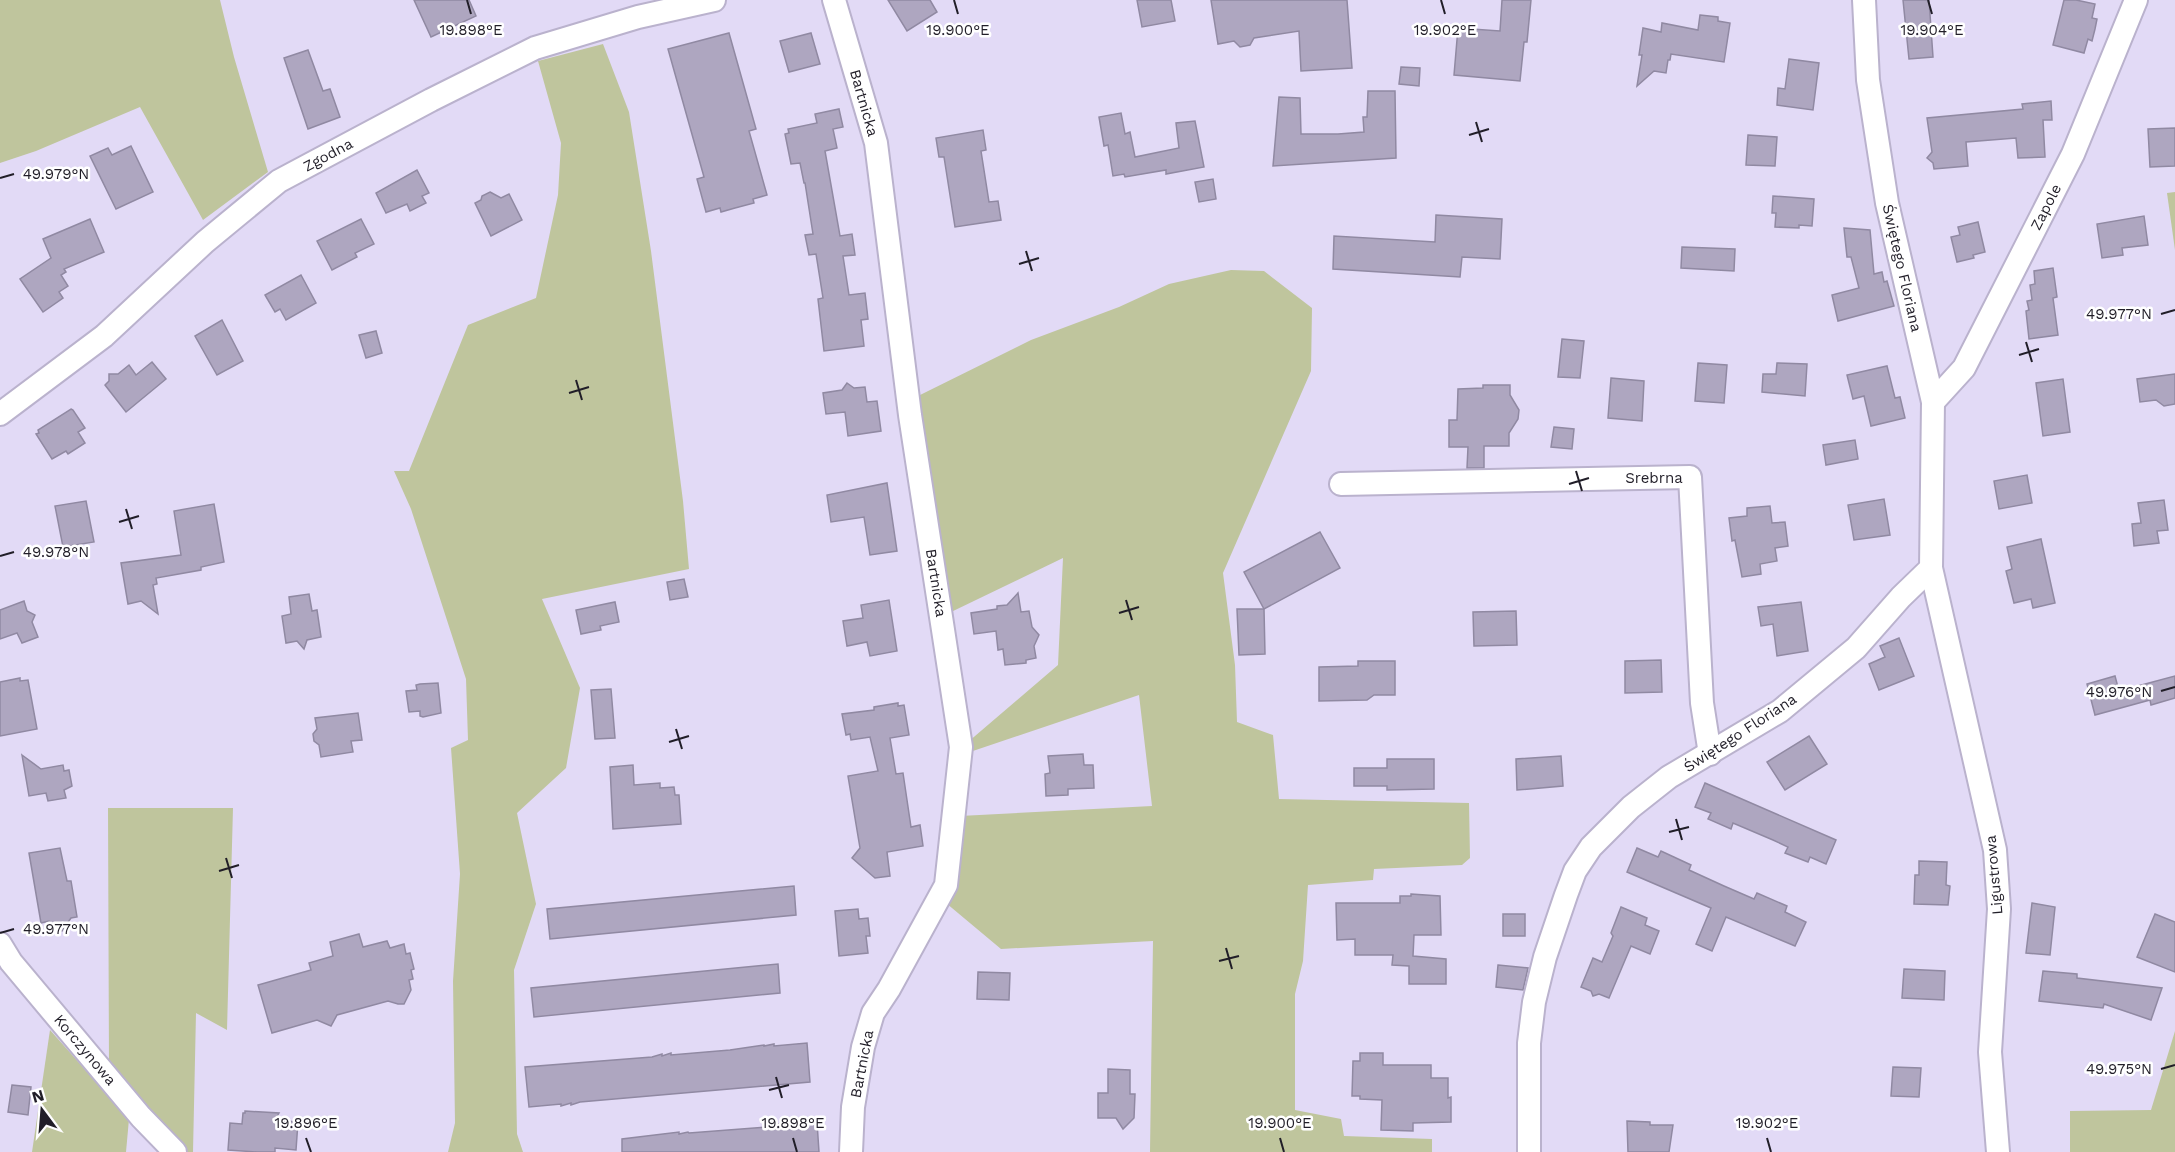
<svg xmlns="http://www.w3.org/2000/svg" width="2175" height="1152" font-family="'Work Sans',sans-serif">
<style>
.green{fill:#bfc59d}
.building{fill:#aea6c0;stroke:#9089a2;stroke-width:1.5}
.lines{fill:none;stroke-linecap:round;stroke-linejoin:round}
.street-casing{stroke:#bab2cd;stroke-width:26}
.street{stroke:#fff;stroke-width:22}
.ticks{fill:none;stroke:#211e28;stroke-width:2}
.labels{text-anchor:middle;dominant-baseline:central;stroke-width:5;stroke-linejoin:round;paint-order:stroke}
.street-label{font-size:15px;fill:#211e28;stroke:#fff}
.ticks-label{font-size:15px;text-anchor:middle;fill:#211e28;stroke:#fff;stroke-width:5;stroke-linejoin:round;paint-order:stroke}
</style>
<rect width="100%" height="100%" fill="#e2daf6"/>
<!-- green -->
<g class="green">
<polygon points="0,0 220,0 234,57 268,172 203,220 140,107 36,151 0,163"/>
<polygon points="603,44 629,112 651,251 683,501 689,569 542,599 580,688 566,768 517,813 536,904 514,970 517,1134 523,1152 448,1152 455,1123 453,981 460,874 451,748 468,740 466,679 411,509 394,471 390,471 409,471 468,325 536,298 558,195 561,143 538,61"/>
<polygon points="2175,192 2175,250 2167,193"/>
<polygon points="1231,270 1264,271 1312,308 1311,371 1223,573 1235,665 1237,722 1273,735 1279,799 1469,803 1470,858 1462,865 1374,869 1373,880 1308,885 1303,961 1295,994 1295,1110 1341,1119 1344,1136 1432,1139 1432,1152 1150,1152 1153,941 1001,949 946,903 960,816 1152,806 1139,695 967,753 968,742 1058,665 1063,558 949,613 916,397 1031,340 1119,307 1169,284"/>
<polygon points="108,808 233,808 227,1030 196,1013 193,1152 187,1152 109,1068"/>
<polygon points="50,1030 129,1119 126,1152 32,1152"/>
<polygon points="2175,1031 2175,1152 2070,1152 2070,1111 2151,1110"/>
</g>
<!-- building -->
<g class="building">
<polygon points="414,0 469,0 476,16 431,37"/>
<polygon points="888,0 930,0 937,12 907,31"/>
<polygon points="1137,0 1171,0 1175,21 1142,27"/>
<polygon points="1211,0 1347,0 1352,68 1301,71 1299,31 1254,38 1250,45 1240,47 1234,41 1218,44"/>
<polygon points="1502,0 1531,0 1527,42 1524,42 1520,81 1454,75 1458,28 1500,31"/>
<polygon points="1903,0 1929,0 1933,57 1909,59"/>
<polygon points="2064,0 2076,0 2095,4 2092,18 2097,19 2095,29 2092,41 2088,39 2084,53 2053,45"/>
<polygon points="1700,15 1718,17 1718,21 1730,23 1724,62 1671,54 1670,60 1668,60 1666,73 1654,71 1637,86 1642,55 1639,55 1643,28 1661,32 1662,23 1698,30"/>
<polygon points="729,33 756,129 749,131 767,195 753,199 754,203 735,208 721,212 720,208 706,212 697,179 704,177 668,49"/>
<polygon points="811,33 820,64 789,72 780,41"/>
<polygon points="308,50 323,91 330,89 340,117 308,129 284,58"/>
<polygon points="1789,59 1819,63 1813,110 1777,105 1778,88 1785,89"/>
<polygon points="1401,67 1420,68 1419,86 1399,84"/>
<polygon points="1368,91 1395,91 1396,158 1273,166 1279,97 1300,98 1301,134 1338,134 1364,132 1363,117 1367,117"/>
<polygon points="2051,101 2052,120 2043,120 2045,157 2018,158 2016,138 1966,142 1968,166 1934,169 1933,163 1927,158 1932,152 1927,118 2023,109 2022,104"/>
<polygon points="839,109 843,127 833,129 837,148 825,151 840,236 852,234 855,255 843,256 849,295 865,293 868,319 861,320 864,346 824,351 818,299 823,298 816,254 809,255 805,235 813,234 805,183 804,183 800,163 791,164 785,134 789,133 788,129 817,123 815,114"/>
<polygon points="1121,113 1125,134 1130,132 1135,157 1179,148 1176,123 1195,121 1204,167 1166,174 1166,170 1125,177 1124,174 1113,176 1108,145 1104,146 1099,117"/>
<polygon points="2175,128 2175,166 2150,167 2148,129"/>
<polygon points="983,130 986,150 981,151 989,202 998,201 1001,220 955,227 944,157 939,157 936,138"/>
<polygon points="1748,135 1777,137 1775,166 1746,165"/>
<polygon points="131,146 153,192 116,209 90,156 108,148 112,155"/>
<polygon points="417,170 429,193 422,196 426,203 410,211 407,204 386,213 376,193"/>
<polygon points="1213,179 1216,199 1199,202 1195,182"/>
<polygon points="490,192 501,198 509,194 522,220 491,236 475,203 481,200 482,196"/>
<polygon points="1773,196 1814,199 1812,226 1799,225 1799,228 1775,227 1776,213 1772,213"/>
<polygon points="1436,215 1502,219 1500,259 1462,257 1460,277 1333,269 1334,236 1435,242"/>
<polygon points="2144,216 2148,245 2122,248 2123,255 2102,258 2097,224"/>
<polygon points="90,219 104,252 64,269 66,272 61,275 68,286 59,292 63,298 43,312 20,279 51,258 43,239"/>
<polygon points="361,219 374,244 355,253 357,257 332,270 317,241"/>
<polygon points="1978,222 1985,252 1973,255 1974,258 1957,262 1951,237 1960,235 1958,227"/>
<polygon points="1844,228 1870,230 1874,274 1882,272 1884,282 1887,281 1894,306 1838,321 1832,295 1859,288 1851,257 1847,257"/>
<polygon points="1682,247 1735,249 1734,271 1681,268"/>
<polygon points="2053,268 2057,297 2053,298 2058,335 2029,339 2026,311 2029,310 2027,301 2032,300 2030,285 2035,284 2034,271"/>
<polygon points="301,275 316,303 286,320 280,309 275,312 265,295"/>
<polygon points="222,320 243,361 217,375 195,336"/>
<polygon points="376,331 382,353 366,358 359,335"/>
<polygon points="1562,339 1584,341 1580,378 1558,377"/>
<polygon points="152,362 166,379 126,412 105,385 109,381 109,374 118,374 129,365 136,375"/>
<polygon points="1698,363 1727,365 1724,403 1695,401"/>
<polygon points="1777,363 1807,364 1805,396 1762,392 1763,374 1776,374"/>
<polygon points="1887,366 1895,398 1900,397 1905,418 1871,426 1864,396 1853,399 1847,375"/>
<polygon points="2175,374 2175,404 2164,406 2156,400 2140,402 2137,379"/>
<polygon points="1611,378 1644,381 1642,421 1608,418"/>
<polygon points="2063,379 2070,432 2043,436 2036,383"/>
<polygon points="847,383 854,388 865,387 867,402 877,401 881,431 848,436 845,412 826,414 823,393 842,390"/>
<polygon points="1483,385 1510,385 1510,395 1519,410 1518,419 1509,433 1509,446 1484,446 1484,468 1467,468 1468,447 1449,447 1449,420 1457,420 1458,389 1483,388"/>
<polygon points="71,409 73,410 85,428 78,432 85,443 68,454 66,451 52,459 36,434 39,433 38,430"/>
<polygon points="1554,427 1574,429 1572,449 1551,447"/>
<polygon points="1855,440 1858,459 1826,465 1823,445"/>
<polygon points="2027,475 2032,503 1999,509 1994,481"/>
<polygon points="887,483 897,551 870,555 864,517 831,522 827,495"/>
<polygon points="1884,499 1890,535 1854,540 1848,505"/>
<polygon points="2164,500 2168,530 2157,531 2159,543 2134,546 2132,524 2141,523 2138,503"/>
<polygon points="86,501 94,542 63,547 55,506"/>
<polygon points="214,504 224,562 201,567 201,570 156,578 157,584 153,585 158,614 141,601 128,604 121,563 181,555 174,511"/>
<polygon points="1770,506 1772,523 1785,522 1788,546 1775,548 1777,561 1760,564 1761,574 1742,577 1735,540 1732,541 1729,518 1747,516 1747,508"/>
<polygon points="1320,532 1340,568 1264,609 1244,572"/>
<polygon points="2041,539 2055,603 2033,608 2031,599 2014,603 2006,571 2012,569 2007,547"/>
<polygon points="684,579 688,597 670,600 667,582"/>
<polygon points="1018,593 1021,612 1029,611 1032,627 1039,635 1034,646 1036,658 1026,660 1026,663 1005,665 1003,649 998,650 996,631 974,634 971,613 997,609 997,606 1007,605"/>
<polygon points="309,594 312,611 317,610 321,637 307,640 304,649 297,641 286,643 282,616 291,614 289,597"/>
<polygon points="889,600 897,651 870,656 867,642 847,646 843,621 863,618 861,605"/>
<polygon points="24,601 27,611 35,615 32,622 38,637 22,643 17,633 0,639 0,610"/>
<polygon points="615,602 619,622 600,626 601,630 581,634 576,610"/>
<polygon points="1801,602 1808,651 1777,656 1773,624 1761,626 1758,607"/>
<polygon points="1237,609 1264,609 1265,654 1239,655"/>
<polygon points="1516,611 1517,645 1474,646 1473,612"/>
<polygon points="1899,638 1914,676 1879,690 1869,664 1885,657 1880,646"/>
<polygon points="1661,660 1662,692 1625,693 1625,661"/>
<polygon points="1358,661 1395,661 1395,695 1374,695 1367,700 1319,701 1319,667 1358,666"/>
<polygon points="2115,676 2119,691 2175,676 2175,698 2151,705 2150,700 2095,715 2087,684"/>
<polygon points="20,678 20,681 28,680 37,729 0,736 0,682"/>
<polygon points="438,683 441,713 423,717 420,716 420,711 409,712 406,691 417,690 416,685 420,684"/>
<polygon points="611,689 615,738 595,739 591,690"/>
<polygon points="898,703 898,706 904,705 909,735 890,738 896,774 903,773 911,827 920,825 923,846 887,852 890,876 875,878 852,858 860,848 848,776 878,771 870,737 851,740 850,734 846,735 842,714 874,710 874,707"/>
<polygon points="358,713 362,740 351,741 353,752 321,757 319,745 314,741 313,734 317,729 315,718"/>
<polygon points="1809,736 1827,764 1785,790 1767,762"/>
<polygon points="1083,754 1084,765 1093,765 1094,788 1068,789 1068,795 1046,796 1045,774 1050,773 1048,756"/>
<polygon points="22,755 41,769 63,765 64,771 69,770 72,786 64,790 66,798 48,801 46,793 29,796"/>
<polygon points="1561,756 1563,786 1517,790 1516,759"/>
<polygon points="1387,759 1434,759 1434,789 1387,790 1387,786 1354,786 1354,768 1387,768"/>
<polygon points="633,765 634,785 660,783 660,788 674,787 675,795 679,795 681,824 613,829 610,767"/>
<polygon points="1705,783 1836,840 1826,864 1810,857 1808,862 1785,853 1788,847 1773,840 1733,823 1731,829 1708,819 1711,813 1695,807"/>
<polygon points="60,848 67,881 71,881 77,917 71,918 62,931 49,921 41,923 29,853"/>
<polygon points="1637,848 1658,857 1661,851 1691,865 1689,870 1724,886 1754,899 1757,893 1787,906 1785,912 1806,922 1795,946 1726,917 1712,951 1696,944 1711,908 1627,872"/>
<polygon points="1919,861 1947,862 1946,885 1950,886 1948,905 1914,904 1915,875 1919,875"/>
<polygon points="794,886 796,915 550,939 547,909"/>
<polygon points="1411,894 1440,896 1441,935 1414,935 1413,956 1446,959 1446,984 1409,984 1409,966 1392,965 1393,955 1355,955 1355,939 1337,940 1336,903 1400,903 1400,896 1411,896"/>
<polygon points="2032,903 2055,907 2050,955 2026,953"/>
<polygon points="1621,907 1647,918 1645,925 1659,931 1650,954 1631,946 1609,998 1599,994 1593,996 1591,991 1581,987 1593,958 1602,962 1613,936 1611,933"/>
<polygon points="858,909 859,919 868,918 870,936 866,936 868,953 839,956 835,911"/>
<rect x="1503" y="914" width="22" height="22"/>
<polygon points="2155,914 2175,922 2175,972 2137,957"/>
<polygon points="359,934 363,947 387,941 390,948 404,944 406,954 410,953 414,969 411,970 413,979 409,980 411,990 404,1004 398,1004 388,1001 337,1015 331,1026 317,1020 272,1033 258,985 311,970 309,963 333,956 330,942"/>
<polygon points="778,964 780,993 534,1017 531,988"/>
<polygon points="1498,965 1528,968 1523,990 1496,987"/>
<polygon points="1904,969 1945,971 1944,1000 1902,998"/>
<polygon points="2043,971 2077,974 2077,978 2162,988 2151,1020 2104,1004 2103,1008 2039,1001"/>
<polygon points="978,972 1010,973 1009,1000 977,999"/>
<polygon points="807,1043 810,1082 580,1102 571,1105 571,1103 561,1106 561,1104 529,1107 525,1067 652,1057 662,1054 662,1056 671,1053 671,1055 730,1050 764,1045 764,1046 774,1044 774,1046"/>
<polygon points="1360,1053 1383,1053 1383,1065 1431,1065 1431,1078 1448,1078 1448,1098 1451,1097 1451,1122 1413,1123 1413,1131 1381,1130 1382,1100 1360,1099 1360,1096 1352,1096 1353,1061 1360,1061"/>
<polygon points="1893,1067 1921,1068 1919,1097 1891,1096"/>
<polygon points="1108,1069 1130,1070 1130,1094 1135,1094 1134,1118 1123,1129 1116,1118 1098,1118 1098,1093 1108,1093"/>
<polygon points="12,1085 31,1087 28,1115 8,1112"/>
<polygon points="245,1111 279,1113 275,1120 298,1122 296,1150 275,1148 275,1152 257,1152 228,1150 230,1123 242,1124 243,1113 245,1113"/>
<polygon points="1627,1121 1650,1122 1650,1125 1673,1125 1669,1152 1628,1152"/>
<polygon points="817,1122 819,1152 622,1152 622,1139 679,1132 679,1134 688,1132 689,1133 766,1127 775,1124"/>
</g>
<g class="lines">
<!-- street casing -->
<g class="street-casing">
<g id="street">
<polyline points="834,0 876,143 910,415 961,747 946,885 889,989 873,1013 863,1047 853,1107 851,1152"/>
<polyline points="1933,402 1964,368 2073,154 2136,0"/>
<polyline points="0,414 104,336 205,242 279,181 431,100 535,48 638,17 714,0"/>
<polyline points="1341,484 1690,477 1702,703 1710,754"/>
<polyline points="1931,568 1995,850 1999,909 1990,1052 1998,1152"/>
<polyline points="0,944 11,962 141,1117 175,1152"/>
<polyline points="1529,1152 1529,1043 1534,1002 1545,957 1566,895 1575,871 1591,847 1631,807 1669,777 1780,711 1856,648 1901,597 1931,568 1933,402 1887,203 1868,80 1864,0"/>
</g>
</g>
<!-- street -->
<use href="#street" class="street"/>
</g>
<!-- ticks -->
<path class="ticks" d="M467,0L471,14M954,0L958,14M1441,0L1445,14M1928,0L1932,14M1476,122L1482,142M1469,135L1489,129M0,178L14,174M1026,251L1032,271M1019,264L1039,258M2161,314L2175,310M2026,342L2032,362M2019,355L2039,349M576,380L582,400M569,393L589,387M1576,471L1582,491M1569,484L1589,478M126,509L132,529M119,522L139,516M0,556L14,552M1126,600L1132,620M1119,613L1139,607M2161,691L2175,687M676,729L682,749M669,742L689,736M1676,819L1682,840M1669,832L1689,827M226,858L232,878M219,871L239,865M0,933L14,929M1226,948L1232,969M1219,961L1239,956M2161,1069L2175,1065M776,1077L782,1098M769,1090L789,1085M306,1138L311,1152M793,1138L797,1152M1280,1138L1284,1152M1767,1138L1771,1152"/>
<g class="labels">
<!-- street labels -->
<g class="street-label">
<text transform="translate(864 103) rotate(74)">Bartnicka</text>
<text transform="translate(328 155) rotate(-28)">Zgodna</text>
<text transform="translate(2046 207) rotate(-63)">Zapole</text>
<text transform="translate(1902 268) rotate(77)">Świętego Floriana</text>
<text x="1654" y="478">Srebrna</text>
<text transform="translate(936 583) rotate(81)">Bartnicka</text>
<text transform="translate(1740 733) rotate(-33)">Świętego Floriana</text>
<text transform="translate(1994 875) rotate(-95)">Ligustrowa</text>
<text transform="translate(85 1050) rotate(50)">Korczynowa</text>
<text transform="translate(862 1064) rotate(-79)">Bartnicka</text>
</g>
</g>
<g class="ticks-label">
<text x="471" y="35">19.898°E</text>
<text x="958" y="35">19.900°E</text>
<text x="1445" y="35">19.902°E</text>
<text x="1932" y="35">19.904°E</text>
<text x="56" y="179">49.979°N</text>
<text x="2119" y="319">49.977°N</text>
<text x="56" y="557">49.978°N</text>
<text x="2119" y="697">49.976°N</text>
<text x="56" y="934">49.977°N</text>
<text x="2119" y="1074">49.975°N</text>
<text x="306" y="1128">19.896°E</text>
<text x="793" y="1128">19.898°E</text>
<text x="1280" y="1128">19.900°E</text>
<text x="1767" y="1128">19.902°E</text>
</g>
<!-- north arrow -->
<g transform="translate(42 1110) rotate(344)" stroke="#ffffff" stroke-width="4.5" paint-order="stroke">
<path d="M0-4.5L10 22L0 15L-10 22Z" fill="#211e28"/>
<text y="-9" font-size="16" font-weight="bold" text-anchor="middle" fill="#211e28">N</text>
</g>
</svg>
